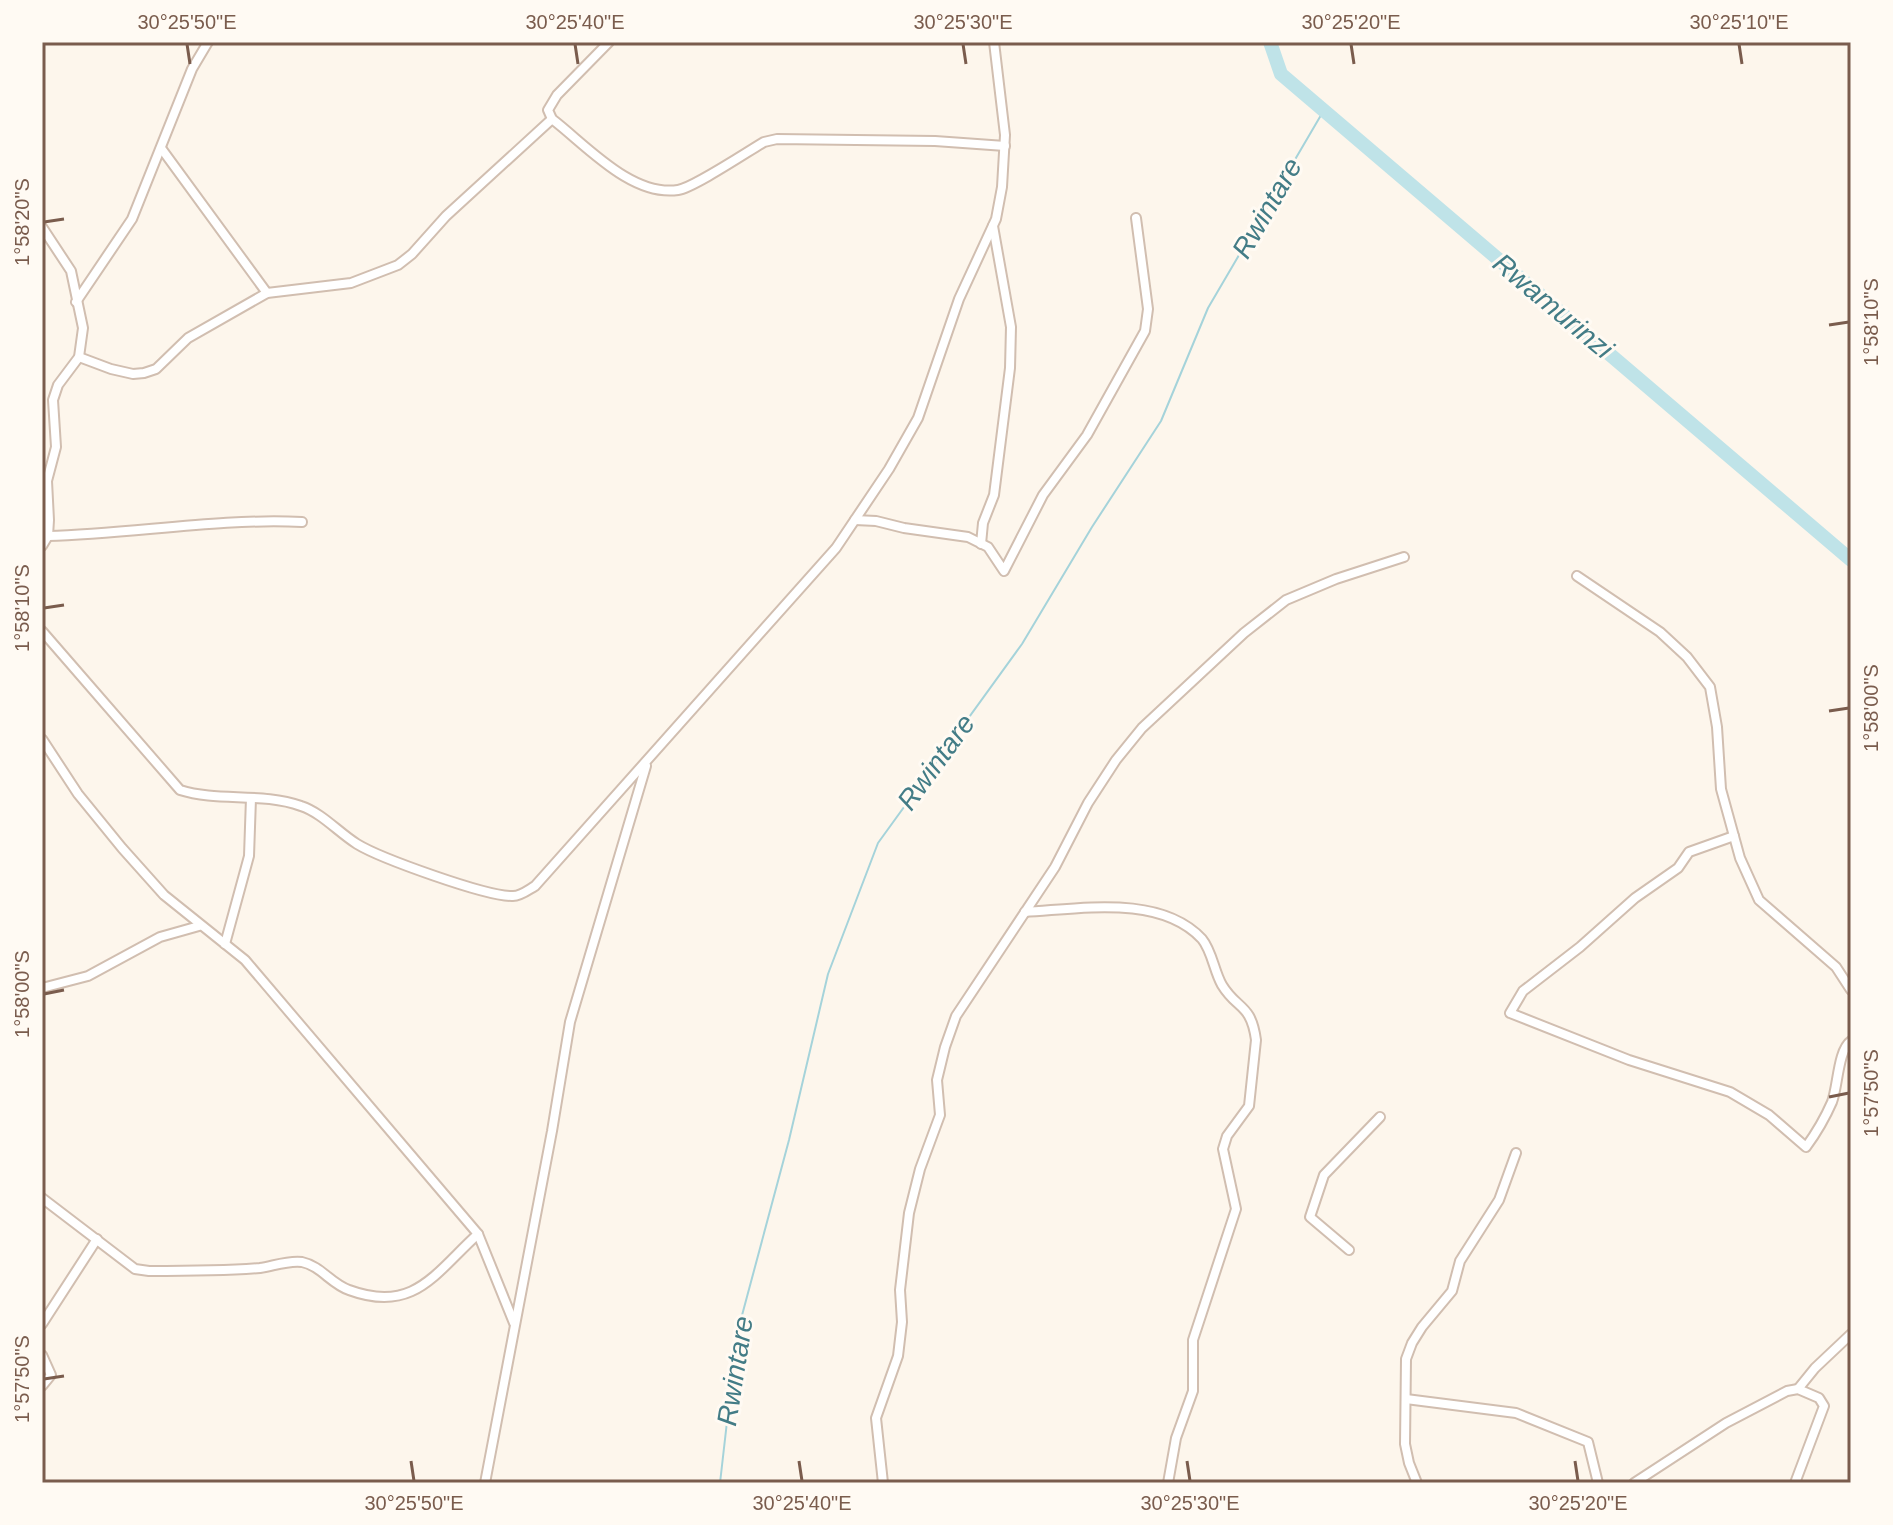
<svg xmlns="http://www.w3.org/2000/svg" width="1893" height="1525" font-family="Arial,sans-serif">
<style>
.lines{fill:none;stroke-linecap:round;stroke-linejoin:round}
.stream{stroke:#a5d3da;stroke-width:2}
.river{stroke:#bfe3e8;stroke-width:14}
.street-casing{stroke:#d1beb0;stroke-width:12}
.street{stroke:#fff;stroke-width:8}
.ticks{fill:none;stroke:#7a5c4d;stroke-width:3}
.labels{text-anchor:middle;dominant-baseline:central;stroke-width:6;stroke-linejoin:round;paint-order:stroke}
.water-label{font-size:28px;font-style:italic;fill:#437c86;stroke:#fffaf3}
.neatline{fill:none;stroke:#7a5c4d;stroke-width:3}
.ticks-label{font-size:20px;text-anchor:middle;fill:#7a5c4d}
</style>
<rect width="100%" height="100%" fill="#fdf6ec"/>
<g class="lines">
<!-- stream -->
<polyline class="stream" points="720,1483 737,1334 789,1140 828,974 878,843 1022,644 1092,527 1161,421 1208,308 1324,110"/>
<!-- river -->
<polyline class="river" points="1270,42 1281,74 1851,560"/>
<!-- street casing -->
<g class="street-casing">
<g id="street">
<path d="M609,42L557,95L548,110L552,119C585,144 631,197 678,190C693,188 747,152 764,142L777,139L935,141L1005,146"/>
<polyline points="161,148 267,293"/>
<polyline points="42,227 71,271 83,328 79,357 58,385 53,400 56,447 47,481 49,520 48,536 42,546"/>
<polyline points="76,302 132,219 192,69 208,42"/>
<polyline points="79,357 111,369 133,374 144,373 156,369 188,338 267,293 351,283 398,265 412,254 446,216 552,119"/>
<polyline points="855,520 876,521 904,528 968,537 988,547 1004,571 1043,495 1087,435 1145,331 1148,309 1136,218"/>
<path d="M48,536C133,534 216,518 302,522"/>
<polyline points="981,544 983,523 994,495 1010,368 1011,327 993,226"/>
<polyline points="1577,576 1660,632 1687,657 1710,687 1717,727 1721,789 1740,858 1759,900 1836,967 1851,990"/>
<path d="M42,631L180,790C218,802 262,792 301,806C322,813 338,832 357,844C380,858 487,897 513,896C521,896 528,890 535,886L836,548L889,469L918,418L959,299L996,219L1002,187L1005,135L994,42"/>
<polyline points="42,739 78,794 122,848 164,895 245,960 478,1234 514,1323"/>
<path d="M1734,836L1689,852L1678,868L1635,898L1580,947L1523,991L1510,1013L1629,1060L1730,1092L1769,1115L1806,1147C1817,1132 1825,1118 1832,1102C1838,1086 1838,1050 1851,1041"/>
<path d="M1025,912C1080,909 1160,894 1202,939C1212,951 1214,971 1222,985C1237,1010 1251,1003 1256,1040L1249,1106L1227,1136L1223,1149L1236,1209L1193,1340V1391L1176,1438L1168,1483"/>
<polyline points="225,944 249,856 251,798"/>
<polyline points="42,988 88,976 160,937 199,926"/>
<path d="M42,1198L135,1269L149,1271C186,1271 223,1271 260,1268C273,1266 289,1260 302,1262C321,1266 331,1284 349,1290C414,1314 435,1273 478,1234"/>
<polyline points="1349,1250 1310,1217 1324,1175 1380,1117"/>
<polyline points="42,1324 97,1239"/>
<polyline points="42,1355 51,1375 42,1386"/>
<polyline points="1798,1389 1815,1368 1851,1334"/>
<polyline points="1406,1399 1516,1413 1588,1442 1598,1483"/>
<polyline points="485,1483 552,1131 570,1022 646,766"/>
<polyline points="883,1483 876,1418 898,1356 902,1322 900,1290 909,1213 920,1169 940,1115 937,1080 945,1047 956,1016 1055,867 1088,803 1116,760 1142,728 1244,633 1286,600 1336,579 1404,557"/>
<polyline points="1417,1483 1409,1463 1405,1444 1406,1359 1412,1343 1422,1327 1452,1291 1460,1261 1499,1200 1516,1153"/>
<polyline points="1634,1483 1726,1423 1787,1391 1798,1389 1819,1398 1824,1406 1795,1483"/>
</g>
</g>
<!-- street -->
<use href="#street" class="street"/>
</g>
<!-- ticks -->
<path class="ticks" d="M187,44L190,64M575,44L578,64M963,44L966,64M1351,44L1354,64M1739,44L1742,64M44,222L64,219M1829,325L1849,322M44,608L64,605M1829,711L1849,708M44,994L64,990M1829,1097L1849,1093M44,1379L64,1376M411,1461L414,1481M799,1461L802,1481M1187,1461L1190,1481M1575,1461L1578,1481"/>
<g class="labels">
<!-- water labels -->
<g class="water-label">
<text transform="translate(1267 208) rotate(-60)">Rwintare</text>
<text transform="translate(1553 306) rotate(40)">Rwamurinzi</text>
<text transform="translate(936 762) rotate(-54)">Rwintare</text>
<text transform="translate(735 1371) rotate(-81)">Rwintare</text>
</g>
</g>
<!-- border -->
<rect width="1893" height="1525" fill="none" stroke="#fffaf3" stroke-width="88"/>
<rect x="44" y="44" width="1805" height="1437" class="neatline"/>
<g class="ticks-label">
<text x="187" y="29">30°25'50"E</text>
<text x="575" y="29">30°25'40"E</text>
<text x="963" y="29">30°25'30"E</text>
<text x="1351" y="29">30°25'20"E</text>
<text x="1739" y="29">30°25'10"E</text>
<text transform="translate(22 222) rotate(-90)" y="7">1°58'20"S</text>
<text transform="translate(1871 322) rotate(-90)" y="7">1°58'10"S</text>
<text transform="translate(22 608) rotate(-90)" y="7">1°58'10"S</text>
<text transform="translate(1871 708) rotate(-90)" y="7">1°58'00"S</text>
<text transform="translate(22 994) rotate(-90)" y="7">1°58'00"S</text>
<text transform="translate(1871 1093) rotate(-90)" y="7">1°57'50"S</text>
<text transform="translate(22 1379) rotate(-90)" y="7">1°57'50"S</text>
<text x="414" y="1510">30°25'50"E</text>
<text x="802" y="1510">30°25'40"E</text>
<text x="1190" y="1510">30°25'30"E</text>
<text x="1578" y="1510">30°25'20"E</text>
</g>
</svg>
